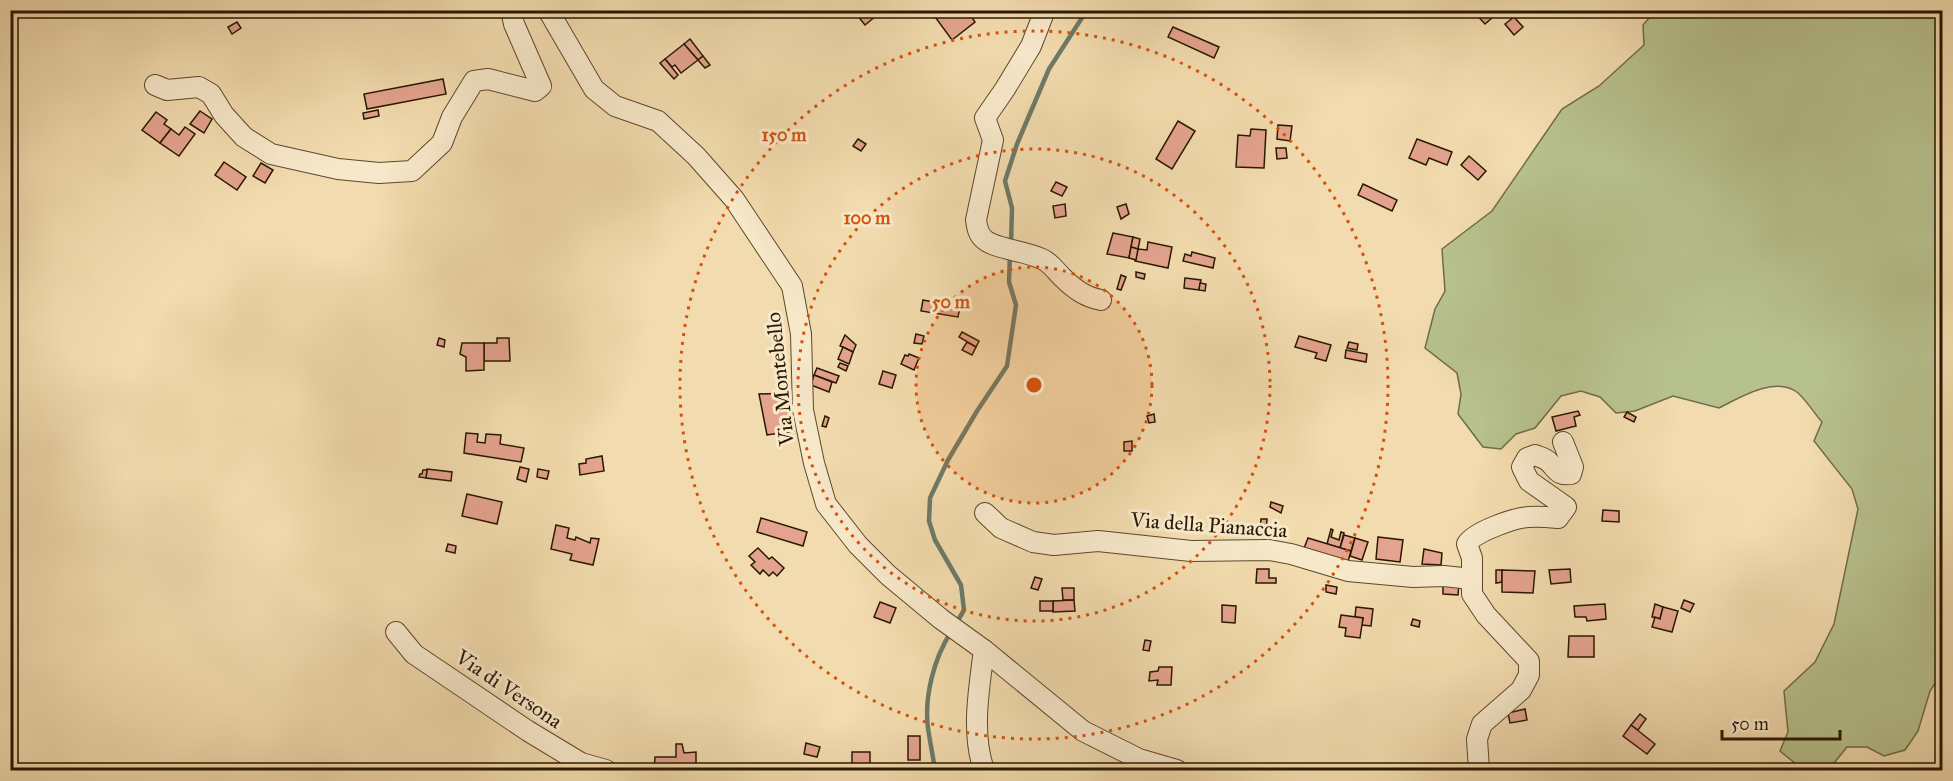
<svg xmlns="http://www.w3.org/2000/svg" width="1953" height="781" font-family="'IM FELL Great Primer',serif">
<style>
.green{fill:#b7c18d;stroke:#706c47;stroke-width:1.5}
.lines{fill:none;stroke-linecap:round;stroke-linejoin:round}
.stream{stroke:#6d7a68;stroke-width:4.5}
.building{fill:#e4a38e;stroke:#291801;stroke-width:1.5}
.street-casing{stroke:#5b492c;stroke-width:22}
.street{stroke:#f7e8ca;stroke-width:20}
.ring{fill:none;stroke:#d5520b;stroke-width:3;stroke-dasharray:3 6}
.labels{text-anchor:middle;dominant-baseline:central;stroke-width:6;stroke-linejoin:round;paint-order:stroke}
.street-label{font-size:21px;fill:#291801;stroke:#f7e8ca}
.centre{fill:#d5520b;stroke:#f7e8ca;stroke-width:3}
.ring-label{font-size:18px;text-anchor:middle;font-weight:bold;fill:#d5520b;stroke:#f7e8ca;stroke-width:6;stroke-linejoin:round;paint-order:stroke}
</style>
<rect width="100%" height="100%" fill="#f2dbae"/>
<filter id="stains"><feTurbulence type="fractalNoise" baseFrequency=".00333" numOctaves="4"/><feColorMatrix values="0 0 0 0 .2 0 0 0 0 .09 0 0 0 0 .02 0 0 0 .5 -.17"/></filter>
<radialGradient id="worn" r=".72"><stop offset=".6" stop-color="#630" stop-opacity="0"/><stop offset="1" stop-color="#630" stop-opacity=".3"/></radialGradient>
<!-- green -->
<path class="green" d="M1655,11H1942V673L1930,691L1918,731L1905,750L1884,756L1867,747H1847L1834,763L1814,770L1796,764L1780,751L1788,732L1784,691L1815,662L1834,624L1858,509L1852,489L1814,441L1822,422C1814,413 1807,401 1798,393C1776,375 1739,398 1719,408L1673,396L1635,411L1616,413L1600,397L1581,391L1561,396L1535,428L1516,434L1501,449L1483,447L1458,414L1461,394L1457,373L1425,348L1435,309L1445,291L1442,249L1492,211L1562,109L1599,86L1644,45L1643,25Z"/>
<g class="lines">
<!-- stream -->
<g class="stream">
<polyline points="1011,245 1012,208 1005,181 1017,144 1049,69 1087,10"/>
<polyline points="957,622 964,610 961,585 935,540 929,521 930,498 948,460 977,411 1007,366 1016,305 1009,282 1010,253"/>
<path d="M935,770C933,756 930,742 928,728C924,697 934,658 951,632"/>
</g>
</g>
<!-- building -->
<g class="building">
<polygon points="863,10 871,10 876,16 865,25 857,15"/>
<polygon points="930,10 967,10 975,22 952,40"/>
<polygon points="1472,10 1487,10 1493,17 1485,24"/>
<polygon points="1514,17 1523,27 1514,35 1505,24"/>
<polygon points="237,22 241,28 232,34 228,27"/>
<polygon points="1173,27 1219,47 1214,58 1168,37"/>
<polygon points="690,39 703,56 698,60 684,44"/>
<polygon points="684,44 698,60 681,73 675,65 672,67 665,59"/>
<polygon points="703,56 710,65 705,68 698,60"/>
<polygon points="665,59 678,75 674,79 660,63"/>
<polygon points="443,79 446,94 367,109 364,94"/>
<polygon points="378,110 379,116 364,119 363,113"/>
<polygon points="200,111 212,119 204,133 190,124"/>
<polygon points="156,112 167,120 164,124 171,129 160,143 142,130"/>
<polygon points="1178,121 1195,131 1172,169 1156,159"/>
<polygon points="1278,125 1292,126 1290,141 1277,139"/>
<polygon points="185,127 195,134 179,156 160,143 171,129 179,135"/>
<polygon points="1251,129 1266,130 1264,168 1236,167 1238,135 1250,136"/>
<polygon points="858,139 866,144 861,151 853,146"/>
<polygon points="1417,139 1452,152 1447,165 1429,158 1426,165 1409,158"/>
<polygon points="1276,148 1286,148 1287,158 1277,159"/>
<polygon points="1469,156 1486,171 1478,180 1461,165"/>
<polygon points="224,162 246,177 237,190 215,175"/>
<polygon points="261,163 273,170 265,183 253,176"/>
<polygon points="1056,182 1067,187 1062,196 1051,191"/>
<polygon points="1363,184 1397,200 1392,211 1358,195"/>
<polygon points="1065,204 1066,216 1055,218 1053,206"/>
<polygon points="1126,204 1129,214 1121,219 1117,207"/>
<polygon points="1113,233 1133,237 1129,258 1107,254"/>
<polygon points="1133,237 1140,239 1138,249 1131,247"/>
<polygon points="1148,242 1172,247 1168,268 1135,261 1138,249 1147,250"/>
<polygon points="1131,247 1138,249 1136,260 1129,258"/>
<polygon points="1192,252 1215,258 1213,268 1183,261 1185,254 1191,256"/>
<polygon points="1136,272 1145,274 1144,279 1136,277"/>
<polygon points="1121,275 1126,277 1121,290 1117,289"/>
<polygon points="1185,278 1201,280 1199,290 1184,288"/>
<polygon points="1200,283 1206,284 1205,291 1199,290"/>
<polygon points="923,300 960,307 958,317 921,311"/>
<polygon points="962,332 979,341 976,347 959,337"/>
<polygon points="916,334 924,336 922,344 914,343"/>
<polygon points="845,335 856,345 853,352 840,346"/>
<polygon points="1299,336 1331,345 1326,361 1315,358 1317,353 1295,347"/>
<polygon points="439,338 445,340 444,347 437,345"/>
<polygon points="497,338 509,338 510,361 484,361 484,343 497,343"/>
<polygon points="967,342 976,347 972,355 962,350"/>
<polygon points="1349,342 1358,344 1357,350 1347,348"/>
<polygon points="462,343 484,343 484,370 466,371 466,357 460,354"/>
<polygon points="843,347 853,352 849,364 838,359"/>
<polygon points="1346,350 1367,354 1366,362 1345,358"/>
<polygon points="909,354 919,358 914,370 901,364 905,355 908,356"/>
<polygon points="840,363 848,366 846,371 838,367"/>
<polygon points="817,368 839,376 836,383 814,375"/>
<polygon points="883,371 896,375 892,388 879,384"/>
<polygon points="814,375 832,382 829,392 811,385"/>
<polygon points="786,393 794,431 767,435 759,394"/>
<polygon points="1578,411 1580,415 1574,417 1576,426 1556,431 1552,417"/>
<polygon points="1627,412 1636,417 1634,422 1624,417"/>
<polygon points="1154,414 1155,422 1149,423 1147,416"/>
<polygon points="825,416 829,418 826,427 822,426"/>
<polygon points="466,433 478,434 477,442 485,443 486,434 501,435 500,444 524,448 521,462 464,453"/>
<polygon points="1132,441 1132,451 1124,451 1124,442"/>
<polygon points="602,456 604,471 580,475 579,464 586,463 586,459"/>
<polygon points="520,467 529,469 526,482 517,479"/>
<polygon points="427,469 452,472 451,481 426,478"/>
<polygon points="538,469 549,471 547,479 537,477"/>
<polygon points="423,470 427,470 426,478 419,477 420,474 422,474"/>
<polygon points="467,494 502,502 497,524 462,516"/>
<polygon points="1271,502 1283,506 1281,513 1270,507"/>
<polygon points="1603,510 1619,511 1619,522 1602,521"/>
<polygon points="761,518 807,532 803,546 757,532"/>
<polygon points="1261,519 1267,519 1266,532 1260,531"/>
<polygon points="556,525 569,528 567,538 575,540 576,537 590,543 591,538 599,539 593,565 570,560 572,554 551,549"/>
<polygon points="1331,529 1333,530 1331,537 1339,540 1341,532 1344,533 1340,548 1327,544"/>
<polygon points="1344,535 1355,538 1351,551 1340,548"/>
<polygon points="1378,537 1403,540 1400,562 1376,559"/>
<polygon points="1308,538 1351,551 1347,565 1303,551"/>
<polygon points="1355,538 1368,542 1362,560 1350,556"/>
<polygon points="448,544 456,546 455,553 446,551"/>
<polygon points="758,548 769,559 772,557 784,568 777,576 773,572 769,576 763,570 760,574 751,565 755,562 749,556"/>
<polygon points="1424,549 1442,553 1441,565 1422,564"/>
<polygon points="1257,569 1269,569 1269,578 1276,578 1276,583 1256,583"/>
<polygon points="1570,569 1571,582 1551,584 1549,570"/>
<polygon points="1496,570 1502,570 1502,582 1496,583"/>
<polygon points="1502,570 1535,571 1533,593 1502,592"/>
<polygon points="1035,577 1042,579 1038,590 1031,588"/>
<polygon points="1459,584 1458,595 1443,594 1443,585"/>
<polygon points="1326,585 1337,587 1336,594 1326,592"/>
<polygon points="1062,588 1074,588 1074,600 1063,600"/>
<polygon points="1074,600 1075,611 1053,612 1053,601"/>
<polygon points="1684,600 1694,604 1690,612 1681,608"/>
<rect x="1040" y="601" width="13" height="10"/>
<polygon points="880,602 896,608 890,623 874,617"/>
<polygon points="1605,604 1606,619 1587,621 1586,617 1575,617 1574,606"/>
<polygon points="1655,604 1663,607 1660,619 1652,617"/>
<polygon points="1222,605 1236,606 1235,623 1222,622"/>
<polygon points="1356,607 1373,609 1371,626 1362,625 1363,618 1355,617"/>
<polygon points="1663,607 1678,611 1672,632 1652,627 1655,617 1660,619"/>
<polygon points="1341,615 1363,618 1360,638 1345,636 1346,628 1339,627"/>
<polygon points="1413,619 1420,621 1419,627 1411,625"/>
<polygon points="1569,636 1594,636 1594,657 1568,657"/>
<polygon points="1145,640 1151,641 1149,651 1143,650"/>
<polygon points="1159,667 1172,667 1171,685 1157,685 1158,680 1149,681 1150,672 1158,671"/>
<polygon points="1525,709 1527,720 1510,723 1508,713"/>
<polygon points="1640,714 1646,719 1638,730 1631,725"/>
<polygon points="1631,725 1655,744 1647,754 1623,736"/>
<rect x="908" y="736" width="12" height="24"/>
<polygon points="806,743 820,747 817,757 804,754"/>
<polygon points="676,744 682,744 684,753 696,752 696,768 687,768 685,770 654,770 655,757 676,757"/>
<polygon points="852,752 870,752 870,764 889,764 889,770 852,770"/>
</g>
<g class="lines">
<!-- street casing -->
<g class="street-casing">
<g id="street">
<polyline points="548,10 594,89 615,106 658,121 696,156 734,199 792,286 801,334 803,410 814,463 826,504 858,545 888,575 941,619 984,650 1083,731 1139,759 1177,770"/>
<path d="M1045,10L1031,46L1005,89L985,118L993,140L976,220C977,227 978,235 985,240C996,249 1026,251 1042,259C1051,263 1055,270 1062,277C1074,289 1085,297 1101,300"/>
<polyline points="155,85 167,90 199,87 211,94 224,115 244,137 271,154 338,169 379,173 412,171 442,143 452,117 474,81 488,79 535,91 541,86 514,24 511,10"/>
<polyline points="985,513 1001,528 1033,542 1054,545 1098,541 1191,551 1269,550 1291,554 1348,571 1413,577 1444,576 1471,579"/>
<polyline points="396,632 414,654 528,731 581,763 606,770"/>
<path d="M984,770C971,733 979,689 984,650"/>
<path d="M1479,770L1477,739L1482,724L1521,690L1529,675V661L1486,615L1472,594V558L1467,544C1474,532 1514,518 1528,517C1538,516 1548,517 1558,518L1566,507L1529,481L1522,467L1527,458L1535,455C1540,457 1545,458 1549,462C1557,470 1558,476 1571,474L1573,467L1563,442"/>
</g>
</g>
<!-- street -->
<use href="#street" class="street"/>
</g>
<!-- distance rings -->
<circle cx="1034" cy="385" r="118" fill="#d5520b" fill-opacity=".12"/>
<g class="ring">
<circle cx="1034" cy="385" r="118"/>
<circle cx="1034" cy="385" r="236"/>
<circle cx="1034" cy="385" r="354"/>
</g>
<g class="labels">
<!-- street labels -->
<g class="street-label">
<text transform="translate(780 379) rotate(-96)">Via Montebello</text>
<text transform="translate(1209 525) rotate(4)">Via della Pianaccia</text>
<text transform="translate(509 689) rotate(34)">Via di Versona</text>
</g>
</g>
<circle cx="1034" cy="385" r="9" class="centre"/>
<g class="ring-label">
<text x="784" y="141">150 m</text>
<text x="867" y="224">100 m</text>
<text x="951" y="308">50 m</text>
</g>
<!-- margin -->
<rect width="1953" height="781" fill="none" stroke="#f2dbae" stroke-width="36"/>
<rect x="12" y="12" width="1929" height="757" fill="none" stroke="#291801" stroke-width="3"/>
<rect x="18" y="18" width="1917" height="745" fill="none" stroke="#291801" stroke-width="1.5"/>
<!-- scale -->
<path d="M1722 730v9h118v-9" fill="none" stroke="#291801" stroke-width="3"/>
<text x="1731" y="730" font-size="18" fill="#291801" stroke="#f7e8ca" stroke-width="4.5" paint-order="stroke">50 m</text>
<rect width="100%" height="100%" filter="url(#stains)"/>
<rect width="100%" height="100%" fill="url(#worn)"/>
</svg>
